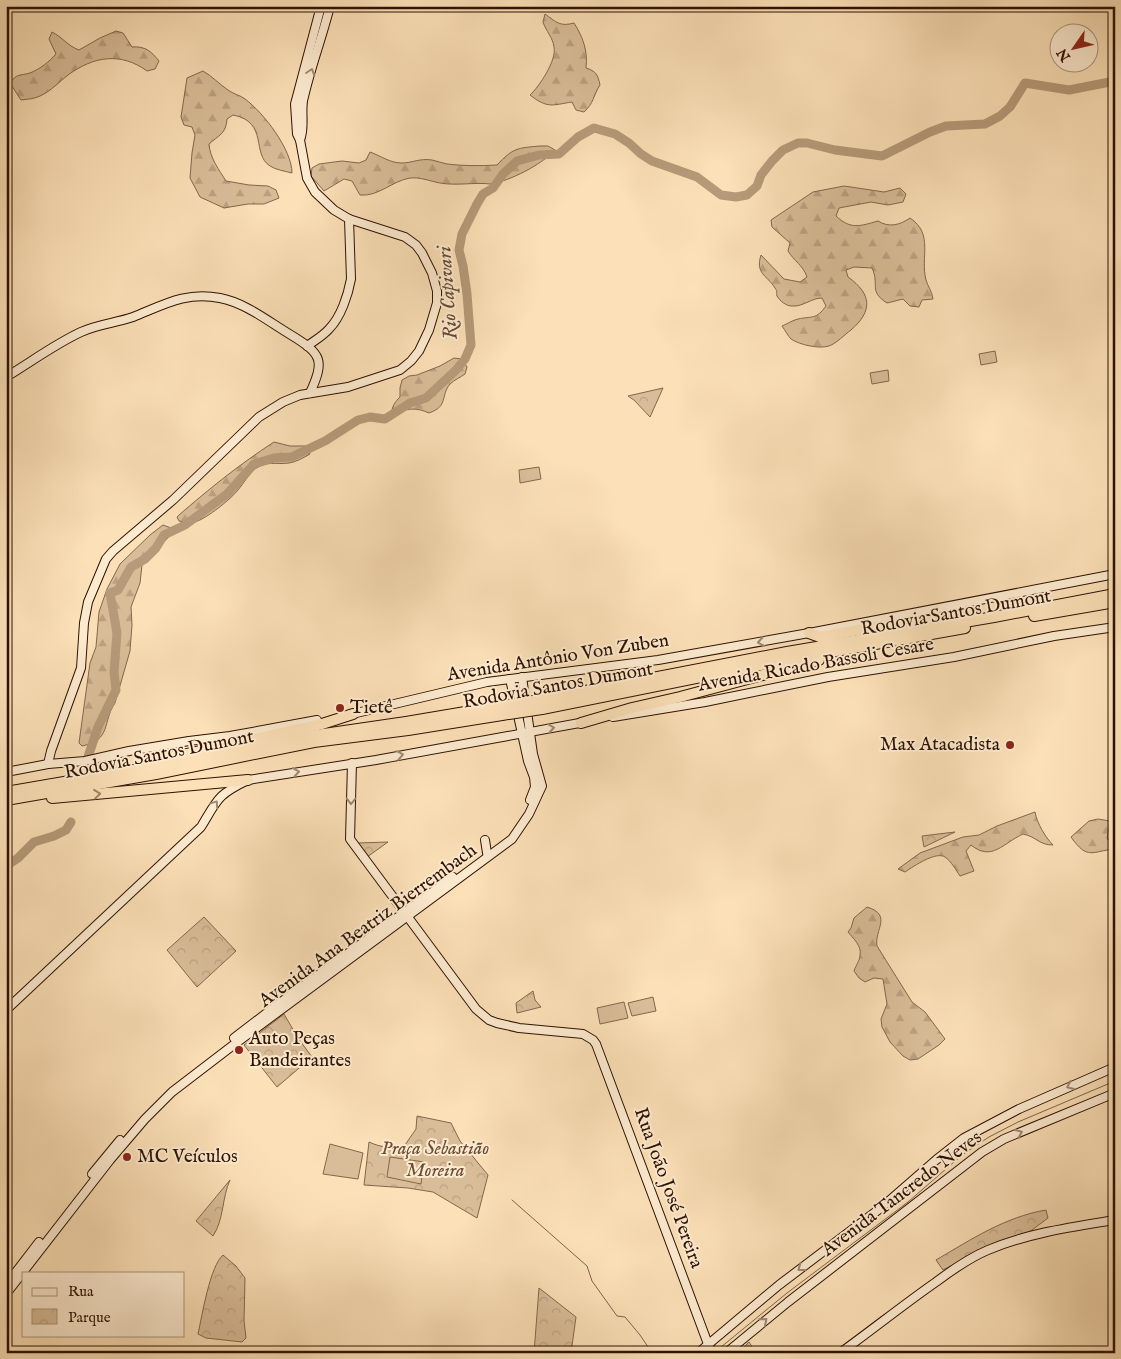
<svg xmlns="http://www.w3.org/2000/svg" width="1121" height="1359" font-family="'IM FELL English',serif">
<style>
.forest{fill:url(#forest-firs);stroke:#83674c}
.park{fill:url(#park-crowns);stroke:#83674c}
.pitch{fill:#d9bd98;stroke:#83674c}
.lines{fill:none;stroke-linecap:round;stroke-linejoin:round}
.stream{stroke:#7f6349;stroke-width:1}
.river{stroke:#b69a79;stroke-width:9}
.secondary-casing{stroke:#2d1101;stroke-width:10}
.highway-casing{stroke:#2d1101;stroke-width:12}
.secondary{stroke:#fdebd0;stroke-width:8}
.highway{stroke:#fce0b7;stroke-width:10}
.highway-bridge-casing{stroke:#2d1101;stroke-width:12;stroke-linecap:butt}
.highway-bridge{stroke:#fce0b7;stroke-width:10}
.oneway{stroke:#9f8973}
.oneway2{stroke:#9f8365}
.poi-dot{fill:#8f2418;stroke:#fdebd0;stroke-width:2}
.labels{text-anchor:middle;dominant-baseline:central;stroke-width:4;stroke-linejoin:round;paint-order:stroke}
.street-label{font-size:19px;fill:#2d1101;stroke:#fdebd0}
.poi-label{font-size:19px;fill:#2d1101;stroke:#fdebd0;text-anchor:start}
.park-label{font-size:19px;font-style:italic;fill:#694d36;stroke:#fdebd0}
.water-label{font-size:20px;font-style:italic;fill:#644831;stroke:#fdebd0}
</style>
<defs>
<pattern id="forest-firs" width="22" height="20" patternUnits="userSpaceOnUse" patternTransform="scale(1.25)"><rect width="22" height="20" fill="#d9bd98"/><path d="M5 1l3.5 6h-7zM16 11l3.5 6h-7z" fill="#bba181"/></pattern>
<pattern id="park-crowns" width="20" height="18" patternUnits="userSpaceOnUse" patternTransform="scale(1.25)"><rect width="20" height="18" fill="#d9bd98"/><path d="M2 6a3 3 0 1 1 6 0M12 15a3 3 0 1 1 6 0" fill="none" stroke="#bba181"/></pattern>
</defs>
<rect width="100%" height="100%" fill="#fce0b7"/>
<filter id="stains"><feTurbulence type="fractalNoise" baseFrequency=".004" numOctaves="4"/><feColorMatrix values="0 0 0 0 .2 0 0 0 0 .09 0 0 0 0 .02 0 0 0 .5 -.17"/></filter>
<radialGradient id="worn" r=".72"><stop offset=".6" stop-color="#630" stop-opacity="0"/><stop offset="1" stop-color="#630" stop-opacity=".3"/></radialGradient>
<!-- forest -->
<g class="forest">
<path d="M545,14C556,22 560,27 574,23C583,37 588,51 586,68C596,71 598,75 600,85C593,96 594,103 584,112L576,110L572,102C552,105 548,109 530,95C539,87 557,60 554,47C553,38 546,31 543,22Z"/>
<path d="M116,31L123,33L132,47C145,46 151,51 159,61L155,69L147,71C121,52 94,56 68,75C59,82 51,91 40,96C34,99 28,99 21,100L10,83C17,73 20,76 30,73C40,69 49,62 56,54L49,39L52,32C62,37 68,46 79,50L100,38Z"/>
<path d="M203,71C212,76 219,84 228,90C233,94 240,95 245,99C264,113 292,150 292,173C285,171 276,170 270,166C251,154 269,122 233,115L227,119C226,134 219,135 209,144C210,158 219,170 226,181L249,185L268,186L276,190L279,198L264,204H248L224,208L200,197L190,178L192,153L195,135L192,127L184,125L181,117L187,78Z"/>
<path d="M540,146H548L555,150C541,165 510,181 490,184C474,182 457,186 440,183C429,181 421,177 410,178C392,181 378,197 360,195L352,181L344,179L324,191L311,176L312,168L319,164L342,161L359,163L366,160L370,152C381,156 390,163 402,163C412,163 420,158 432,160C437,161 442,163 447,164C463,166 481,166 497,165C513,148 517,148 540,146Z"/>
<path d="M844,186L884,192L900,188L906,194L903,202L888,205L871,202L839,208L836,216C851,230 860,226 878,221C889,228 900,225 910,218C934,234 920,257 926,280C928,287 932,291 933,299L922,300L919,307L910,306L903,299L887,303C868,291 880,285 872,268L854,267L846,270L848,277C872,294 873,311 851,330C844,335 837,343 829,346C819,349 800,345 791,339C788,336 785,330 782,326C787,324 793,320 798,319C812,316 816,320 826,306L822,298C811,298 803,307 792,306C786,306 780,301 777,296C776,292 778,292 775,288C767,275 755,274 761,255L784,279L800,282L807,277C803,265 794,261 788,251L790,243L772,227L771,220L813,192Z"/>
<path d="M454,358L462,359L467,367L465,374C461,377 454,380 450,384C440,396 449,406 429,413C416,407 405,408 392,415C391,407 395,402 400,397V388L402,380L409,376L417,375L440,366Z"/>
<path d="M274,442L290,446H306L310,454C303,458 296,462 289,463C276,465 267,460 255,469C248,475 244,483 238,490C231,499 206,519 195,522C189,523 185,522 179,521L177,517L179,515C209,489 240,464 274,442Z"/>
<path d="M163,525L171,528L170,536L152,552L142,565L140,583L131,607L132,625L130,651L115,703C102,722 112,740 82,746L79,743L90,663L96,647L99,612L107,589L120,564L150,535Z"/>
<path d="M1035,812C1037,823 1045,837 1053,845C1039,845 1037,837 1023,834C1003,843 992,862 971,845L966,851L974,871L960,876C956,870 951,861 945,857C936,851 914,866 905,872L898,869L920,853L963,837L979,835L997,826Z"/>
<path d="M1098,819L1110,821L1107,839L1115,840V849C1092,851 1088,861 1071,837L1089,821Z"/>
<path d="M867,907C893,915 874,930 877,946L912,1002L925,1012L945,1039L939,1045L918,1059L910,1060L903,1056L890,1042L882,1027L881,1019L887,1004L883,979L874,978L865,982L859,978L854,971C856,965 860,960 860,955C862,946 853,938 848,932L851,928L854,918Z"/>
</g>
<!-- park -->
<g class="park">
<polygon points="663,388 650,417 634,400 628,396"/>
<polygon points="955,832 924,847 922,836"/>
<polygon points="388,842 367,857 357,843"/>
<polygon points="204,917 236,951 197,987 167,950"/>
<polygon points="533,991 535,1000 541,1007 517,1013 516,1003"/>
<polygon points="284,1014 298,1038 312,1057 277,1087 244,1045"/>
<path d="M417,1116L451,1123L460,1141L488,1175L477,1218L433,1192L408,1188L364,1185L369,1142C382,1148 391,1148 405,1145L416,1129Z"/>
<path d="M230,1180C222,1197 224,1220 213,1236L196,1221Z"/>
<path d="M1046,1210L1048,1218L1024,1236L970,1256L943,1270L936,1260C972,1239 1005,1217 1046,1210Z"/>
<path d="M223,1255L236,1266L245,1278L244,1321L246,1338L242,1342L206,1338L198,1334C202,1316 210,1266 223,1255Z"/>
<polygon points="539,1288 576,1317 571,1353 534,1353"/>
<polygon points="749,1342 756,1353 738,1353"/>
</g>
<!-- pitch -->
<g class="pitch">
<polygon points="995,351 997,362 981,365 979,354"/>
<polygon points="888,370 889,381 872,384 870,373"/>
<polygon points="539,467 541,479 520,483 519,470"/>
<polygon points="653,997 656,1011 632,1016 628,1003"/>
<polygon points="624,1002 628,1018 600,1024 597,1008"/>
<polygon points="330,1144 363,1153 358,1179 323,1174"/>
<polygon points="390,1157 424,1162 421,1184 387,1177"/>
</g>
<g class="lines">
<!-- stream -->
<g class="stream">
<polyline points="512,1200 587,1266 592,1281 617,1316 625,1317 640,1335 652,1353"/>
<polyline points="715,1352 787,1293 908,1202 962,1155 989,1137 1018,1122 1115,1081"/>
</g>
<!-- river -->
<g class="river">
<polyline points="88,757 98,727 116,690 114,672 117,633 110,593 118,590 131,567 145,559 156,548 164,535 185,525 227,494 254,464 274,458 292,457 304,451 325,441 358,420 370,417 385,419 410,403 426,398 456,370 465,359 471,345 467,294 463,266 459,250 462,234 477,204 483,194 493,188 503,174 517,161 539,155 559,154 578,137 594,128 615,134 629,143 641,154 652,161 697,177 721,195 736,197 747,195 757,186 761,175 772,161 783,150 798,143 807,143 835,150 882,156 930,132 946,126 985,124 1000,116 1010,107 1025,83 1069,90 1115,81"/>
<polyline points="6,866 18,858 34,842 54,836 66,830 71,822"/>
</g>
<!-- secondary casing -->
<g class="secondary-casing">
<g id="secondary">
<path d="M300,140C305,129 301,114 303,101C310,69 322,38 330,6"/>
<path d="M307,346C314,341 323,336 329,329C341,317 348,295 351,279L349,219"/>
<path d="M6,377C31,362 55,344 81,332C98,324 116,323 133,317C163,305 186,291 220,298C246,303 269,322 291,335C322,354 325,360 310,393"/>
<polyline points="510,679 528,761 534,777 535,787 530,800"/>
<polyline points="348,715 487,682 658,660 809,633 1115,574"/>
<polyline points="613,717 705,702 828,677 954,657 1054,636 1115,627"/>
<polyline points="352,763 350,839 476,1009 489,1020 497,1023 519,1028 583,1034 593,1040 596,1044 708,1344 712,1353"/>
<polyline points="48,764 51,751 81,668 84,623 88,602 106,559 113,551 173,500 259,417 283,402 300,395 348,387 400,370 411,361 419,351 429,330 437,303 437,291 432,273 422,253 416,245 405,237 349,219 334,210 315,192 307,178 300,140 297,134 295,104 321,6"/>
<polyline points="6,772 48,764 85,761 129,751 189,741 230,736 317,720"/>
<polyline points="485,840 487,853"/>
<path d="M6,1010L201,827C218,799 217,795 248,780L376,760L585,722"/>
<polyline points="234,1038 281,1002 453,877"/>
<polyline points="92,1174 120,1140"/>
<polyline points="6,1285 39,1242"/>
<polyline points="6,1294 110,1160 145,1119 172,1092 236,1043 512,839 529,814 542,786 533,754 522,677"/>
<polyline points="698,1353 779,1285 882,1207 936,1160 964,1138 1019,1109 1115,1067"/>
<polyline points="726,1353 788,1302 982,1152 1004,1139 1115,1093"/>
<path d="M840,1353C872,1330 903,1305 936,1282C952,1270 969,1258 988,1250C1028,1233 1072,1227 1115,1220"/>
</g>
</g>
<!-- highway casing -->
<g class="highway-casing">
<g id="highway">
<polyline points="1034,616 1115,602"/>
<polyline points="809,633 820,637 891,624 953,619"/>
<polyline points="539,700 787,652 994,617 1115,594"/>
<polyline points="542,709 791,659 965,628"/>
<polyline points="581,723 632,708 680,697 819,660"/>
<polyline points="160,760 322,724 353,714"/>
<polyline points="6,792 197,759 310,736 406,722 501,706"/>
<polyline points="52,798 248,780"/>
<polyline points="6,800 156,774 314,742 408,730 502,715"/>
</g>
</g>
<!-- secondary -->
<use href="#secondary" class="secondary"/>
<!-- highway -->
<use href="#highway" class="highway"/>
<!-- highway-bridge casing -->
<g class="highway-bridge-casing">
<g id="highway-bridge">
<polyline points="501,706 539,700"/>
<polyline points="502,715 542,709"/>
</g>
</g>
<!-- highway-bridge -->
<use href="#highway-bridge" class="highway-bridge"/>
</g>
<!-- one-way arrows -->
<defs><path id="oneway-chevron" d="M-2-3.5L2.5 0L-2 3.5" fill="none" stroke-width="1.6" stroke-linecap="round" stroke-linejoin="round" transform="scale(1.25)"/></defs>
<g class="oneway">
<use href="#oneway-chevron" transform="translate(311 72) rotate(-72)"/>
<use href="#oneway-chevron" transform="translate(761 642) rotate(170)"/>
<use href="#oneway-chevron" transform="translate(551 728) rotate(-9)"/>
<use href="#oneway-chevron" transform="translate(400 755) rotate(-11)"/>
<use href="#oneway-chevron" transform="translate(296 772) rotate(-9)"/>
<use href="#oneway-chevron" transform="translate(351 801) rotate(91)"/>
<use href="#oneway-chevron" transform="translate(215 804) rotate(-56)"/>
<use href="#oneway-chevron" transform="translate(1070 1086) rotate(157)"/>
<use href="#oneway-chevron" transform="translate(1019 1133) rotate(-23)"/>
<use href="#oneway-chevron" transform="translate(801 1268) rotate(143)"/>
<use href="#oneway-chevron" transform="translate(764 1321) rotate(-40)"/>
</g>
<use class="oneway2" href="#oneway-chevron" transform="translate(97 794) rotate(-6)"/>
<!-- markers -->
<g class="poi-dot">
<circle cx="340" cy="708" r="5"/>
<circle cx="1010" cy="745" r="5"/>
<circle cx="239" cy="1050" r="5"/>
<circle cx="127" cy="1157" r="5"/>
</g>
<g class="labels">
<!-- street labels -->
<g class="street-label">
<text transform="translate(956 613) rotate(-10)">Rodovia Santos Dumont</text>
<text transform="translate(558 658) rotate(-9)">Avenida Antônio Von Zuben</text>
<text transform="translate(816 665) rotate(-10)">Avenida Ricado Bassoli Cesare</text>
<text transform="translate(558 686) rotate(-10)">Rodovia Santos Dumont</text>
<text transform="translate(159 755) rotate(-11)">Rodovia Santos Dumont</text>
<text transform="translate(368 926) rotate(-36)">Avenida Ana Beatriz Bierrembach</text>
<text transform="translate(668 1188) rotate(70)">Rua João José Pereira</text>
<text transform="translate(902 1194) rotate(-37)">Avenida Tancredo Neves</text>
</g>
<!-- poi labels -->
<g class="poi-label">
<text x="350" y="708">Tietê</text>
<text x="1000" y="745" text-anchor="end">Max Atacadista</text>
<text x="249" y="1039">Auto Peças<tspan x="249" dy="22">Bandeirantes</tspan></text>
<text x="137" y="1157">MC Veículos</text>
</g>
<!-- park labels -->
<g class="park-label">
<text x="435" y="1149">Praça Sebastião<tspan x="435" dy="22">Moreira</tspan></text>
</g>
<!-- water labels -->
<g class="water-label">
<text transform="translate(448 293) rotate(-94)">Rio Capivari</text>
</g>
</g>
<!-- margin -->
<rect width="1121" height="1359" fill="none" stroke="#fce0b7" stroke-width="25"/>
<rect x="8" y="8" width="1106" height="1344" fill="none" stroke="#2d1101" stroke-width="2.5"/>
<rect x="12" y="12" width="1096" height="1334" fill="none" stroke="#2d1101"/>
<!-- legend -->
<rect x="22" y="1272" width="162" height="65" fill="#fdebd0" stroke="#aa947d"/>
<rect x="32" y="1288" width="25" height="8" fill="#fdebd0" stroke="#aa947d"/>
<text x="68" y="1296" font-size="15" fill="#2d1101">Rua</text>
<rect x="32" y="1309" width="25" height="15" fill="url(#park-crowns)" stroke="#aa947d"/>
<text x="68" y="1322" font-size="15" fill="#2d1101">Parque</text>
<!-- north arrow -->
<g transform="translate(1074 48) rotate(236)"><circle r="24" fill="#fdebd0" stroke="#aa947d"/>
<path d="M0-4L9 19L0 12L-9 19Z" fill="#8f2418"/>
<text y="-8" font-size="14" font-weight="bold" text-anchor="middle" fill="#2d1101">N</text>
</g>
<rect width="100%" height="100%" filter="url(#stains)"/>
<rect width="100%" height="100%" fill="url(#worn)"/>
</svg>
